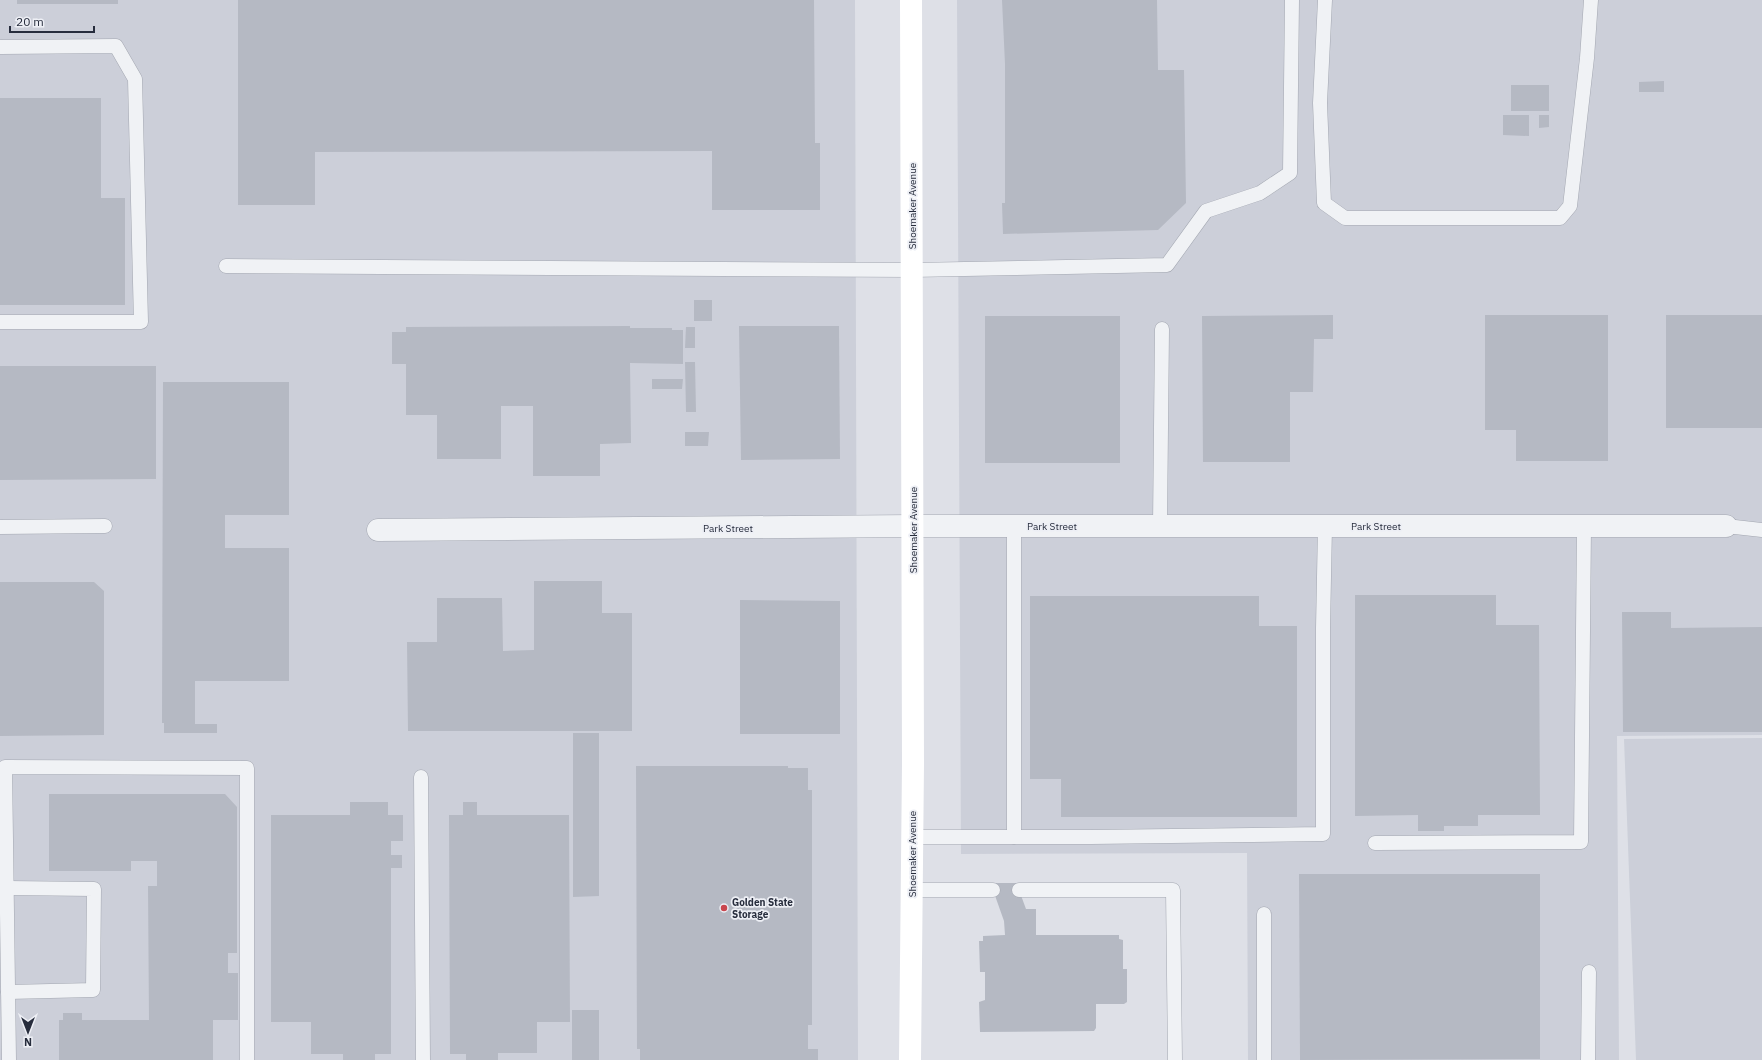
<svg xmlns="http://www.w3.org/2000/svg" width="1762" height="1060" font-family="'IBM Plex Sans',sans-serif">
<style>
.built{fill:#cccfd9}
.building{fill:#b5b9c3}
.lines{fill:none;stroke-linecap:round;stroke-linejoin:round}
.lane-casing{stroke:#a3a7b1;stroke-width:15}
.street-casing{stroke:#a3a7b1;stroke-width:23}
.lane{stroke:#f0f2f5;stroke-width:14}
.street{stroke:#f0f2f5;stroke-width:22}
.secondary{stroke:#fff;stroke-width:22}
.poi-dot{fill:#c9454d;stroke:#edeff5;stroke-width:1.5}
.labels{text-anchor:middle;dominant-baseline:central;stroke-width:3.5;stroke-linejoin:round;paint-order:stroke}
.street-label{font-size:10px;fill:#272d3d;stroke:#edeff5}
.poi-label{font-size:10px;font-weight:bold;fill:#272d3d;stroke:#edeff5;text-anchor:start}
</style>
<rect width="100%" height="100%" fill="#dee0e7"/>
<!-- built -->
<g class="built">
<polygon points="0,0 855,0 858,1060 0,1060"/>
<polygon points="957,0 1762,0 1762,735 1617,736 1619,1060 1248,1060 1247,853 961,854"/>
<polygon points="1762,738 1762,1060 1636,1060 1624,739"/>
</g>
<!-- building -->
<g class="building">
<rect x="17" y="0" width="101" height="4"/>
<polygon points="238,0 814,0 815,143 820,143 820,210 712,210 712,151 315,152 315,205 238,205"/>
<polygon points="1002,0 1157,0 1158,70 1184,70 1186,203 1158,230 1003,234 1002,203 1005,203 1005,64"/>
<polygon points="1664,81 1664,92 1639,92 1639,82"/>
<rect x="1511" y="85" width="38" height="26"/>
<polygon points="0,98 101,98 101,198 125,198 125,305 0,305"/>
<polygon points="1503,115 1529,115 1529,136 1503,135"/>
<polygon points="1539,115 1549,115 1549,127 1539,128"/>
<rect x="694" y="300" width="18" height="21"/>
<polygon points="1333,315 1333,339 1314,339 1313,392 1290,392 1290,462 1203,462 1202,316"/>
<polygon points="1485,315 1608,315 1608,461 1516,461 1516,430 1485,430"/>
<rect x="1666" y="315" width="96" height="113"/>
<rect x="985" y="316" width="135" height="147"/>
<polygon points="630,326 630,328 672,328 672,330 683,330 683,364 630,363 631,443 600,444 600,476 533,476 533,406 501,406 501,459 437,459 437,415 406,415 406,364 392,364 392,332 406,332 406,327"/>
<polygon points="739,326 839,326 840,459 741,460"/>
<polygon points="686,327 695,327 695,348 685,348"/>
<polygon points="685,362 695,362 696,412 686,412"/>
<polygon points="0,366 156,366 156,479 0,480"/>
<polygon points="652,379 683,379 682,389 652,389"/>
<polygon points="163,382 289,382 289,515 225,515 225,548 289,548 289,681 195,681 195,724 217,724 217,733 164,733 164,723 162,723"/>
<polygon points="685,432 709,432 708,446 685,446"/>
<polygon points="534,581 602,581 602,613 632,613 632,731 408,731 407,642 437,642 437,598 502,598 503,651 534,650"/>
<polygon points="0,582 94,582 104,591 104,735 0,736"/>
<polygon points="1355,595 1496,595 1496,625 1539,625 1540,815 1478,815 1478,826 1444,826 1444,831 1418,831 1418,815 1355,816"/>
<polygon points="1030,596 1259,596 1259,626 1297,626 1297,817 1061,817 1061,779 1030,779"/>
<polygon points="740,600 840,601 840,734 740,734"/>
<polygon points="1622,612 1671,612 1671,628 1762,627 1762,732 1623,732"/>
<polygon points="573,733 599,733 599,896 573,897"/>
<polygon points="636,766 788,766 788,768 808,768 808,790 812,790 812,1025 808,1025 808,1049 818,1049 818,1060 640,1060 640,1049 637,1049"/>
<polygon points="49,794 225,794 237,807 237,953 228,953 228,973 238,973 238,1020 213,1020 213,1060 59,1060 59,1020 63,1020 63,1013 82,1013 82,1020 149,1020 148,886 157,886 157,861 131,861 131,871 49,871"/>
<polygon points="350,802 388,802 388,815 403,815 403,841 391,841 391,855 402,855 402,868 391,868 391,1054 375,1054 375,1060 343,1060 343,1054 311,1054 311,1022 271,1022 271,815 350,815"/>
<polygon points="463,802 477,802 477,815 569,815 570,1022 537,1022 537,1053 498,1053 498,1060 466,1060 466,1054 450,1054 449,815 463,815"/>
<polygon points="1299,874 1540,874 1540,1059 1300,1060"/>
<polygon points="993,883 1019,883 1019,890 1026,909 1036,909 1036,935 1119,935 1119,939 1123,940 1123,969 1127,969 1127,1002 1124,1004 1096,1004 1096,1028 1094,1031 980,1032 979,1002 985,1000 985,972 980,972 979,941 983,941 983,936 1005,935 1004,921 993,890"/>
<rect x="572" y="1010" width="27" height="50"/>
</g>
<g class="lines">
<!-- lane casing -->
<g class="lane-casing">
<g id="lane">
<polyline points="1325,0 1320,103 1324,203 1345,218 1560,218 1570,206 1587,58 1591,0"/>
<polyline points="0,47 116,46 135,79 141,322 0,322"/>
<polyline points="226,266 912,270 1167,265 1206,211 1260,193 1290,173 1292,0"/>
<polyline points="1014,526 1014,837"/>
<polyline points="1160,526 1162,329"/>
<polyline points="1726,526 1762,530"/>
<polyline points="0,527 105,526"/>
<polyline points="421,777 423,1060"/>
<polyline points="912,837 1091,837 1323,834 1323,628 1325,526"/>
<polyline points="1375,843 1581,842 1584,526"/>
<polyline points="7,888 94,889 93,990 8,992"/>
<polyline points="912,890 993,890"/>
<polyline points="1019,890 1173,890 1175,1060"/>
<polyline points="1264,914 1264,1060"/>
<polyline points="9,1060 5,767 247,768 247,1060"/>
<polyline points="1588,1060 1589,972"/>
</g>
</g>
<!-- street casing -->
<g class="street-casing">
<polyline id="street" points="378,530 913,526 1726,526"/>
</g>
<!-- lane -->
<use href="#lane" class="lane"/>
<!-- street -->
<use href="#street" class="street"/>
<!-- secondary -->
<polyline class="secondary" points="910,1060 913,764 911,0"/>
</g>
<!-- markers -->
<circle class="poi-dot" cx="724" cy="908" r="4"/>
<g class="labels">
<!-- street labels -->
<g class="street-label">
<text transform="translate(912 206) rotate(-90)">Shoemaker Avenue</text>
<text x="1052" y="526">Park Street</text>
<text x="1376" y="526">Park Street</text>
<text x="728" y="528">Park Street</text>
<text transform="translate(913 530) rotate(-90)">Shoemaker Avenue</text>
<text transform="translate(912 854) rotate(-90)">Shoemaker Avenue</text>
</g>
<!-- poi labels -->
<g class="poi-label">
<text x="732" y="902">Golden State<tspan x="732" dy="12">Storage</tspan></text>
</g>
</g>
<!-- north arrow -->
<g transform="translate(28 1032) rotate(180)" stroke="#edeff5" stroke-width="3" paint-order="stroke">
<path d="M0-3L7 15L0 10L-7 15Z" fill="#272d3d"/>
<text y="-6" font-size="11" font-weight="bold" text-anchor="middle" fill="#272d3d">N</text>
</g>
<!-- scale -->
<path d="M10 26v6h84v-6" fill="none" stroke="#272d3d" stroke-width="2"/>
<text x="16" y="26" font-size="12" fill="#272d3d" stroke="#edeff5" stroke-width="3" paint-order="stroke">20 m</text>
</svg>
